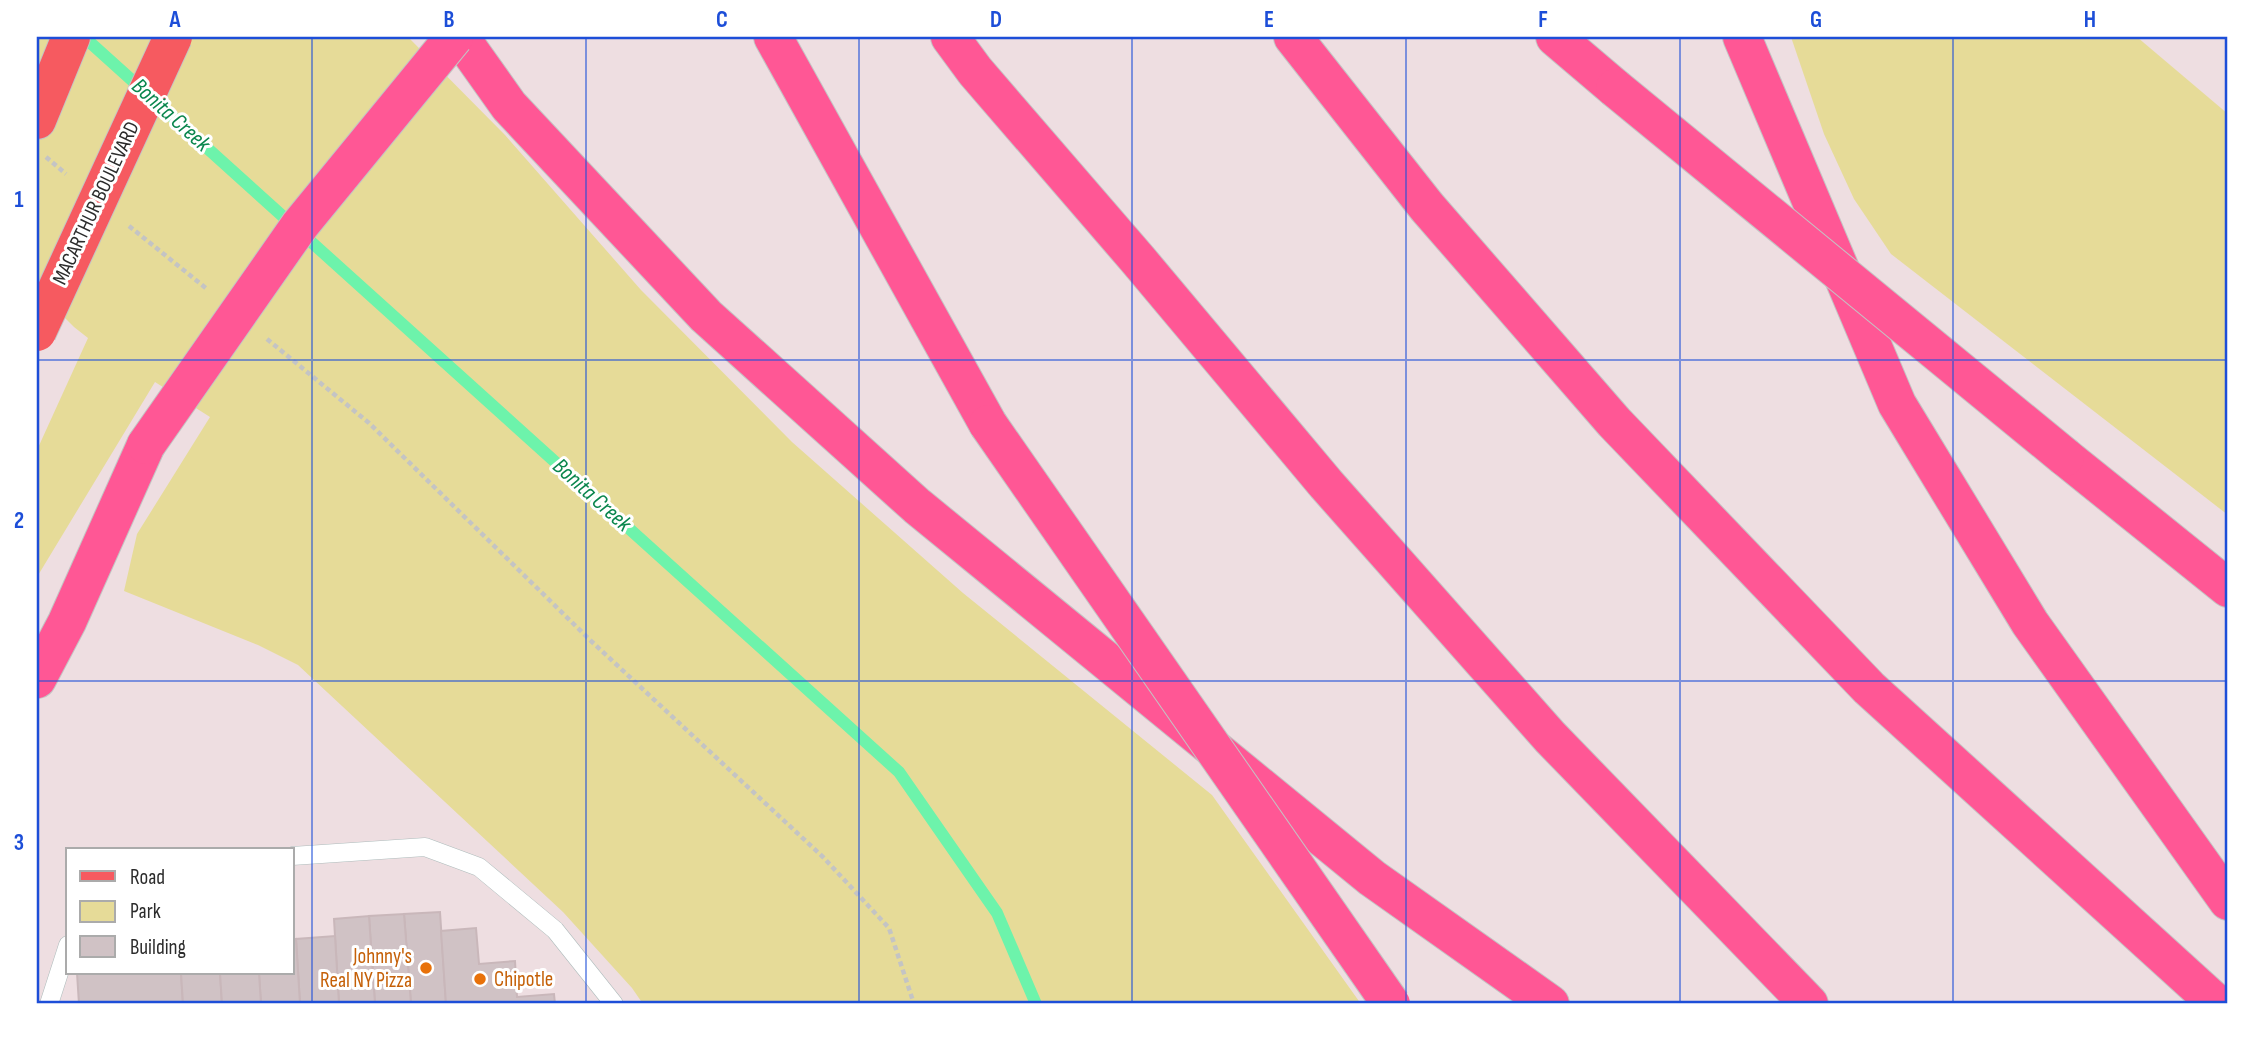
<svg xmlns="http://www.w3.org/2000/svg" width="2265" height="1041" font-family="'Sofia Sans Condensed',sans-serif">
<style>
.green{fill:#e6db98}
.lines{fill:none;stroke-linecap:round;stroke-linejoin:round}
.stream{stroke:#6df3ab;stroke-width:12}
.building{fill:#d0c2c5;stroke:#c9b7ba;stroke-width:2}
.lane-casing{stroke:#aebcbc;stroke-width:19}
.primary-casing{stroke:#c4c4c4;stroke-width:40}
.highway-casing{stroke:#c4c4c4;stroke-width:40}
.path{stroke:#c4c4c4;stroke-width:4.5;stroke-dasharray:5 3.5;stroke-linecap:butt}
.lane{stroke:#fff;stroke-width:18}
.primary{stroke:#f65a60;stroke-width:38}
.highway{stroke:#ff5795;stroke-width:38}
.primary-bridge-casing{stroke:#c4c4c4;stroke-width:40;stroke-linecap:butt}
.highway-bridge-casing{stroke:#c4c4c4;stroke-width:40;stroke-linecap:butt}
.primary-bridge{stroke:#f65a60;stroke-width:38}
.highway-bridge{stroke:#ff5795;stroke-width:38}
.grid{fill:none;stroke:#1d4ed8;stroke-width:2;stroke-opacity:0.55}
.food-dot{fill:#e8710a;stroke:#fff;stroke-width:2.5}
.labels{text-anchor:middle;dominant-baseline:central;stroke-width:6;stroke-linejoin:round;paint-order:stroke}
.street-label{font-size:21px;fill:#2c2c2c;stroke:#fff}
.food-label{font-size:21px;fill:#c56008;stroke:#fff;text-anchor:end}
.water-label{font-size:23px;font-style:italic;fill:#0a864d;stroke:#fff}
.neatline{fill:none;stroke:#1d4ed8;stroke-width:2.5}
.grid-label{font-size:23px;text-anchor:middle;font-weight:bold;fill:#1d4ed8}
</style>
<rect width="100%" height="100%" fill="#eedee1"/>
<!-- green -->
<g class="green">
<polygon points="37,37 408,37 505,135 641,290 792,442 963,593 1212,795 1361,1004 643,1004 632,988 563,912 298,665 258,645 124,591 137,534 210,417 155,382 37,577 37,450 88,338 74,327 37,290"/>
<polygon points="1791,37 2137,37 2228,114 2228,515 1891,254 1854,199 1824,134"/>
</g>
<g class="lines">
<!-- stream -->
<polyline class="stream" points="84,37 899,772 997,913 1036,1004"/>
</g>
<!-- building -->
<g class="building">
<polygon points="440,912 446,1004 411,1004 404,914"/>
<polygon points="404,914 411,1004 375,1004 369,916"/>
<polygon points="369,916 375,1004 339,1004 334,919"/>
<polygon points="476,928 479,964 515,961 517,997 554,994 555,1004 446,1004 441,931"/>
<polygon points="335,936 339,1004 300,1004 296,939"/>
<polygon points="296,939 300,1004 261,1004 259,973 292,973 292,940"/>
<polygon points="77,973 181,973 183,1004 79,1004"/>
<polygon points="181,973 220,973 222,1004 183,1004"/>
<polygon points="220,973 259,973 261,1004 222,1004"/>
</g>
<g class="lines">
<!-- lane casing -->
<g class="lane-casing">
<g id="lane">
<polyline points="292,856 425,847 479,867 555,930 614,1004"/>
<polyline points="49,1004 68,945"/>
</g>
</g>
<!-- primary casing -->
<g class="primary-casing">
<polyline id="primary" points="37,120 71,37"/>
</g>
<!-- highway casing -->
<g class="highway-casing">
<g id="highway">
<polyline points="460,37 509,106 706,316 917,506 1372,878 1550,1004"/>
<polyline points="773,37 988,424"/>
<polyline points="950,37 975,71 1139,261 1326,484 1550,737 1809,1004"/>
<polyline points="1293,37 1427,207 1614,422 1869,688 2217,1004"/>
<polyline points="1555,37 1615,88"/>
<polyline points="1742,37 1897,404 2030,623 2228,901"/>
<polyline points="2065,457 2228,588"/>
<polyline points="37,679 67,622 146,445"/>
</g>
</g>
<!-- path -->
<g class="path">
<polyline points="46,157 66,174"/>
<polyline points="129,226 207,289"/>
<polyline points="267,339 369,423 590,640 823,857 889,928 914,1004"/>
</g>
<!-- lane -->
<use href="#lane" class="lane"/>
<!-- primary -->
<use href="#primary" class="primary"/>
<!-- highway -->
<use href="#highway" class="highway"/>
<!-- primary-bridge casing -->
<g class="primary-bridge-casing">
<polyline id="primary-bridge" points="37,332 173,37"/>
</g>
<!-- highway-bridge casing -->
<g class="highway-bridge-casing">
<g id="highway-bridge">
<polyline points="1615,88 2065,457"/>
<polyline points="988,424 1391,1004"/>
<polyline points="146,445 300,225 454,37"/>
</g>
</g>
<!-- primary-bridge -->
<use href="#primary-bridge" class="primary-bridge"/>
<!-- highway-bridge -->
<use href="#highway-bridge" class="highway-bridge"/>
</g>
<!-- grid -->
<path class="grid" d="M312,37V1004M586,37V1004M859,37V1004M1132,37V1004M1406,37V1004M1680,37V1004M1953,37V1004M37,360H2228M37,681H2228"/>
<!-- markers -->
<g class="food-dot">
<circle cx="426" cy="968" r="7"/>
<circle cx="480" cy="979" r="7"/>
</g>
<g class="labels">
<!-- street labels -->
<g class="street-label">
<text transform="translate(96 203) rotate(-65)">MACARTHUR BOULEVARD</text>
</g>
<!-- food labels -->
<g class="food-label">
<text x="412" y="956">Johnny's<tspan x="412" dy="24">Real NY Pizza</tspan></text>
<text x="494" y="979" text-anchor="start">Chipotle</text>
</g>
<!-- water labels -->
<g class="water-label">
<text transform="translate(171 115) rotate(42)">Bonita Creek</text>
<text transform="translate(592 495) rotate(42)">Bonita Creek</text>
</g>
</g>
<!-- border -->
<rect width="2265" height="1041" fill="none" stroke="#ffffff" stroke-width="77"/>
<!-- legend -->
<rect x="66" y="848" width="228" height="126" fill="#ffffff" stroke="#ababab" stroke-width="2"/>
<rect x="80" y="871" width="35" height="10" fill="#f65a60" stroke="#ababab" stroke-width="2"/>
<text x="130" y="884" font-size="21" fill="#2c2c2c">Road</text>
<rect x="80" y="901" width="35" height="21" fill="#e6db98" stroke="#ababab" stroke-width="2"/>
<text x="130" y="918" font-size="21" fill="#2c2c2c">Park</text>
<rect x="80" y="936" width="35" height="21" fill="#d0c2c5" stroke="#ababab" stroke-width="2"/>
<text x="130" y="954" font-size="21" fill="#2c2c2c">Building</text>
<rect x="38" y="38" width="2188" height="964" class="neatline"/>
<g class="grid-label">
<text x="175" y="27">A</text>
<text x="449" y="27">B</text>
<text x="722" y="27">C</text>
<text x="996" y="27">D</text>
<text x="1269" y="27">E</text>
<text x="1543" y="27">F</text>
<text x="1816" y="27">G</text>
<text x="2090" y="27">H</text>
<text x="19" y="207">1</text>
<text x="19" y="528">2</text>
<text x="19" y="850">3</text>
</g>
</svg>
